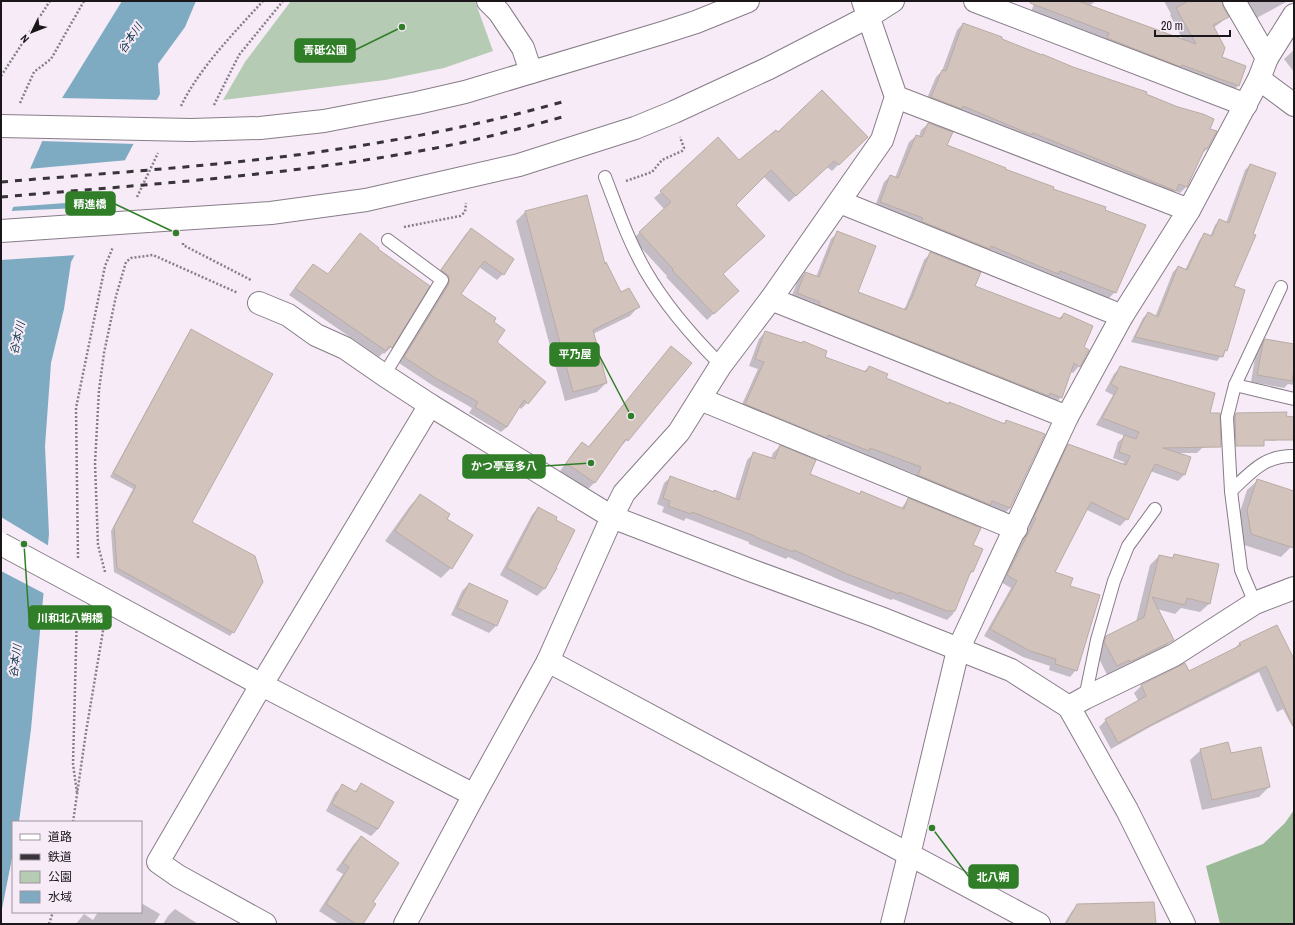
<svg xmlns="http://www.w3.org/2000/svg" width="1295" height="925" font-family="'Archivo Narrow','Noto Sans JP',sans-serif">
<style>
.green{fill:#b6cbb3}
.forest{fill:#9bba97}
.water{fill:#7eabc2}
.pier{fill:#f6ebf7}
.shadow{fill:#0003}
.building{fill:#d2c4bc;stroke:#baaca4}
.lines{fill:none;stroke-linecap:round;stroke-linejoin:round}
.service-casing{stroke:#877d88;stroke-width:14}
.minor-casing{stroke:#877d88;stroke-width:24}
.tertiary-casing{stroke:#877d88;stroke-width:24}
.path{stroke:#877f87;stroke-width:2.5;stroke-dasharray:2 2;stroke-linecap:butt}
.service{stroke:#fff;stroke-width:12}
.minor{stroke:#fff;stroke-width:22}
.tertiary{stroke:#fff;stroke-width:22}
.rail{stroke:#393439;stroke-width:3;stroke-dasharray:7 7;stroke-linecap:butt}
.tertiary-bridge-casing{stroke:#877d88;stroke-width:24;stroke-linecap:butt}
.tertiary-bridge{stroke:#fff;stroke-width:22}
.labels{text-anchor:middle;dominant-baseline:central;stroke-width:4;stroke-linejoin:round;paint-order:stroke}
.water-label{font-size:11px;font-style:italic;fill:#0f3647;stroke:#f6ebf7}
.leader{fill:none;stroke:#307e28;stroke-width:1.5}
.callout-dot{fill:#307e28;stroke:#f6ebf7;stroke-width:1.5}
.callout{fill:#307e28;stroke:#307e28;stroke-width:1.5}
.callout-label{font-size:11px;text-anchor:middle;font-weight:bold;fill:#fff}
</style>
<rect width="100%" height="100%" fill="#f6ebf7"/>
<!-- green -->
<polygon class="green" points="291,1 475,1 493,51 444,68 385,80 223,100 245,62"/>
<!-- forest -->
<polygon class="forest" points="1294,810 1294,924 1220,924 1206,866 1263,844 1285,823"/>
<!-- water -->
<polygon class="water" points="122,1 196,1 185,27 158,64 160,94 71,262 64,309 51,363 45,446 49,534 31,729 19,822 13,822 13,853 1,914 1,235 59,103"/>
<!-- pier -->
<g class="pier">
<polygon points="59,98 160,100 136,144 40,141"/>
<polygon points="128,160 107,200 11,207 28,169"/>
<polygon points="103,207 77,255 1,260 1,230 9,211"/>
<polygon points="1,517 49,546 45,594 1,571"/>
</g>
<!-- shadow -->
<g class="shadow">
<polygon points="1035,1 1096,1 1089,6 1183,40 1170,15 1171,14 1164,1 1221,1 1227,16 1220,23 1213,28 1221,57 1245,67 1238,86 1231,93 1031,12"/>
<polygon points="1237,1 1288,1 1251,21"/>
<polygon points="963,24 1000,40 1145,95 1209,129 1207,149 1201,154 1186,187 1180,193 1175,191 1169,197 925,103 936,77 942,71 957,30"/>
<polygon points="1294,50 1294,72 1284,59"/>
<polygon points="928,124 946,146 1104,210 1115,292 1108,299 874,209 884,182 890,176 895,178 909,142 916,136 919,137 921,130"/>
<polygon points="777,134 866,137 832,171 827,167 789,202 763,176 735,205 722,275 737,291 707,320 666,277 667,276 633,239 664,209 654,198 661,192 739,162"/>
<polygon points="1250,165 1232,287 1226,350 1217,361 1131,342 1143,318 1148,313 1155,317 1173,272 1178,267 1185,270 1200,239 1205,234 1210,237 1215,225 1220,220 1226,223 1245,170"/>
<polygon points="586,197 604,266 621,294 638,307 630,316 593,334 606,383 597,392 565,401 516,221 525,212"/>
<polygon points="471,229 503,274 497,280 479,267 459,294 493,322 496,342 527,403 521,409 519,407 507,427 501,432 469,413 472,408 432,385 399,363 443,290 443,283 436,276 465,235"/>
<polygon points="838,232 856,292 903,310 906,306 924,260 931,253 974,287 1058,319 1064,314 1083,347 1079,366 1073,373 1070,372 1061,397 1055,404 790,300 798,280 805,273 816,277 831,239"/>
<polygon points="377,249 428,287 391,347 384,354 383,353 379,357 289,295 307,272 313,265 327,275"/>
<polygon points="192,331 191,523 233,632 230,636 114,572 111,531 133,489 110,477 188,334"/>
<polygon points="765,332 823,357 863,372 869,367 885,379 949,405 1003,424 1006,421 1044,435 1010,508 1003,515 912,482 915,474 864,455 739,411 758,369 749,366 759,339"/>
<polygon points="1265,340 1294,345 1294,385 1288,384 1284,388 1251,382 1256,351 1258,347"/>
<polygon points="665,355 690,363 627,440 620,447 594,483 587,490 560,471 575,450 582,443 588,447"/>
<polygon points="1121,367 1208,414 1204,446 1197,453 1179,453 1185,474 1178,481 1150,471 1127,519 1120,526 1087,510 1054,573 1069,587 1076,670 1070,677 1049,670 1050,666 1023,657 984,636 1011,588 1001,582 1030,525 1028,524 1062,452 1069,445 1123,464 1124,462 1113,458 1118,442 1125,436 1096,425 1113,395 1105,391 1114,374"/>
<polygon points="1236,414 1282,434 1275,441 1229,439 1229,421"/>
<polygon points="780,446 809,474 859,495 862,492 901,509 908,499 972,546 972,572 968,576 953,614 947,620 893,599 891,600 840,580 788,557 786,559 749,544 749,542 686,518 684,521 662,512 664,507 657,504 664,483 671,477 713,493 715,491 735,499 747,460 754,453 771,459 773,453"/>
<polygon points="1258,480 1294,492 1294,539 1291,547 1281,557 1241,544 1237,521 1247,490"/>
<polygon points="420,495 451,568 441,578 385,541 410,506"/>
<polygon points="538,508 555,568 544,589 537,596 500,575 532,515"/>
<polygon points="1175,555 1210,603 1200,612 1181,608 1175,614 1157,609 1172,640 1163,649 1120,671 1119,669 1107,675 1096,652 1097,647 1106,637 1136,622 1150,565 1159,556 1171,559"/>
<polygon points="469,584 507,602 496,626 489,633 451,615 462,591"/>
<polygon points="1240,643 1294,661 1294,725 1292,726 1283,709 1277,712 1259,672 1150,727 1111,749 1099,727 1106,720 1139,702 1134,693 1141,686 1184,664 1188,673 1233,650"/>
<polygon points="1201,750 1230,755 1269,787 1259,797 1202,810 1190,760"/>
<polygon points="361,785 378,829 371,836 326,811 335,793 342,786 354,792"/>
<polygon points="361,837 371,902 362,924 339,924 319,911 343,874 336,870 354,844"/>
<polygon points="141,903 160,914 154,924 76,924 84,914 93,920 98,912 141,912"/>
<polygon points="1078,905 1154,924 1064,924 1072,911"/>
<polygon points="175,909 198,924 163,924 168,916"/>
</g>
<!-- building -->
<g class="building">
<polygon points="1030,1 1078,1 1196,44 1176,8 1188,1 1222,1 1223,7 1229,17 1213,25 1225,48 1222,57 1246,66 1239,86 1182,65 1181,67 1107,38 1109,33 1030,3"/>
<polygon points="963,23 1002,37 1002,39 1042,55 1042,54 1073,67 1147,92 1146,94 1178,107 1203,114 1214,119 1210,129 1217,131 1207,149 1205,148 1187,187 1179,184 1176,191 1033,133 1032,135 963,106 962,109 931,97 942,70 946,71"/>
<polygon points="822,90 868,137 839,165 834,161 796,196 771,170 736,205 765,236 723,274 739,291 714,314 672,270 673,269 639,232 671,202 660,191 718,137 739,160 776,130 778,132"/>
<polygon points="928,123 953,132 947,145 1006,168 1005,169 1054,187 1053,189 1106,207 1105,210 1146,225 1116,293 1060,271 1058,274 991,246 990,249 921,221 923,218 880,202 890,175 898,178 916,135 922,137"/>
<polygon points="1250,164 1276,173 1253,234 1256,235 1234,286 1245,290 1227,351 1225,350 1223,357 1135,337 1148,312 1158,317 1178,266 1187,270 1204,233 1212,236 1219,219 1229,223"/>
<polygon points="587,195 605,264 606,262 621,292 629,288 640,307 593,330 607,383 573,392 525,211"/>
<polygon points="471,228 514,259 504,275 484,261 461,294 496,318 494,322 505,330 497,342 546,382 528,404 524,400 507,427 475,407 478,402 437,379 404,357 449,284 449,276 441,270"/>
<polygon points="837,231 876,246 858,292 906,310 910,300 911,300 930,252 981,272 975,286 1061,319 1064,313 1093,326 1084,347 1089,350 1080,367 1074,363 1062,398 1050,393 1049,396 819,305 820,302 797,293 805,272 819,277"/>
<polygon points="360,233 379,248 378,249 430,286 392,348 389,346 386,351 295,288 313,264 328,274"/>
<polygon points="191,329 273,374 192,522 255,556 263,582 234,633 117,568 114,527 136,486 113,473"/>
<polygon points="765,331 802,343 803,341 827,351 825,357 866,372 869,366 888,374 886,378 949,404 949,402 1005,424 1006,420 1045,434 1010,508 992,501 991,505 918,475 921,467 870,448 869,451 828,435 827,438 745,404 764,362 755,359"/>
<polygon points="1265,339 1294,344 1294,370 1292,381 1257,375 1263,343"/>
<polygon points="671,346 692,363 628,441 626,439 595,483 566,463 582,442 589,447"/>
<polygon points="1120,366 1215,393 1210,413 1220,413 1221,447 1163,448 1191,457 1185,475 1155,464 1128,520 1091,502 1055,572 1073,578 1070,586 1100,595 1077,671 1055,664 1056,659 1030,651 990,629 1017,581 1007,575 1036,518 1034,517 1068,444 1126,465 1130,456 1119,452 1124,435 1136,439 1139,432 1102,418 1118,388 1111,384"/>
<polygon points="1287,412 1286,416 1294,417 1294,440 1264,440 1264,446 1236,446 1235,418 1236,413"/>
<polygon points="780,445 816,460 810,474 860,494 861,491 904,509 908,498 981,528 973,545 983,549 973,572 971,571 955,611 947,611 899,592 899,594 847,574 794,550 793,552 755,537 755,536 692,512 691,514 668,506 670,501 663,498 670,476 714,492 714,490 739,500 753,452 775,459"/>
<polygon points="1257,479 1294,491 1294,548 1251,534 1247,510"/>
<polygon points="420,494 450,514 447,519 473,535 452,569 395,531"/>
<polygon points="538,507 557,517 556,520 575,530 556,568 557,568 545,589 507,568"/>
<polygon points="1174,554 1219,564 1210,604 1187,598 1185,605 1152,597 1174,640 1130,662 1129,660 1117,666 1104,642 1106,636 1144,617 1159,555 1173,558"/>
<polygon points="469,583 508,601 497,626 457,608"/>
<polygon points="1277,625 1294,659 1294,728 1266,666 1158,721 1118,743 1105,719 1146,696 1141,685 1185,663 1189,671 1241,645 1239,643"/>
<polygon points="1228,742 1231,753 1261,747 1270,787 1212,800 1200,749"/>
<polygon points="361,783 394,802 378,829 332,804 342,784 356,792"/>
<polygon points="361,836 399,863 373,902 376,904 363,924 356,924 326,904 349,867 343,863"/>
<polygon points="1154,902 1156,924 1066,924 1077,904"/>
</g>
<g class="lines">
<!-- service casing -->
<g class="service-casing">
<g id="service">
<path d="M605,177C617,208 628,240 645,270C665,305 692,336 721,365"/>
<polyline points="384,375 442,280 388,240"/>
<polyline points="1235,385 1294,399"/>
<path d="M1231,491C1251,472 1265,455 1294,456"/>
<polyline points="1255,603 1241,570 1231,491 1227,417 1235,385 1281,287"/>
<polyline points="1085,698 1097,640 1114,581 1128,546 1155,509"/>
</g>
</g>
<!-- minor casing -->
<g class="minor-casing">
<g id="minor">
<polyline points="488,1 499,12 523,48 531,72"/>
<polyline points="975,1 1246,105"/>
<polyline points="1267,58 1294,15"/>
<polyline points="1259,79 1294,105"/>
<polyline points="896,97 1189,210"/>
<polyline points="840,202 1122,316"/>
<polyline points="771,299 1067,417"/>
<polyline points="259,303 288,315 316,335 345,348 384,375 430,405 612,517 624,493 679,432 721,365 771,299 882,140 896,97 863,1"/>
<polyline points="700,399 1016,529"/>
<polyline points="958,650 1067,417 1122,316 1189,210 1259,79 1267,58 1234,1"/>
<polyline points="548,661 1039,924"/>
<polyline points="1069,707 1127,810 1184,924"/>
<polyline points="265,924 178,876 158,862 253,699 430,405"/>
</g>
</g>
<!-- tertiary casing -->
<g class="tertiary-casing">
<g id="tertiary">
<polyline points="191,130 260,128 324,121 417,103 465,92 662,33 696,22 748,1"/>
<polyline points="148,221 271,213 366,200 519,165 635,128 674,112 769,68 868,17 893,1"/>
<polyline points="96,595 262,685 474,795"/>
<polyline points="405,924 474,795 548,661 612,517 750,570 878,617 1011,670 1069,707 1085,698 1174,655 1255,603 1294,588"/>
<polyline points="892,924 909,855 958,650"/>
</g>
</g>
<!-- path -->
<g class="path">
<polyline points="1,76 50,1"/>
<polyline points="20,103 34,72 51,59 84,1"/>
<polyline points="214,105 239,55 283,1"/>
<path d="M181,106C200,67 234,33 263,1"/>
<polyline points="626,181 652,172 662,160 682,151 684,148 680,137"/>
<polyline points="137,197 158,153"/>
<polyline points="404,227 460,216 465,212 466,203"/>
<polyline points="183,243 183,245 251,280"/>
<polyline points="78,558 76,408 105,266 113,247"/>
<polyline points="105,572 98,545 95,463 99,390 104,353 116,296 126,262 131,258 153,255 238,293"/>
<polyline points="77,611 73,764 77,793"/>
<polyline points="73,822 86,732 104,625"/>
<polyline points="49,924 53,912"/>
</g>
<!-- service -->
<use href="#service" class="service"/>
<!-- minor -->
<use href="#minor" class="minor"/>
<!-- tertiary -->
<use href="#tertiary" class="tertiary"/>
<!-- rail -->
<g class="rail">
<path d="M1,182C130,171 260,164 388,141C447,131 505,118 562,102"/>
<path d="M1,197C150,184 299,175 446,146C486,138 526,127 566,116"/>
</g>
<!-- tertiary-bridge casing -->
<g class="tertiary-bridge-casing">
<g id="tertiary-bridge">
<polyline points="1,126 191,130"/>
<polyline points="1,231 148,221"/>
<polyline points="1,544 96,595"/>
</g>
</g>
<!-- tertiary-bridge -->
<use href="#tertiary-bridge" class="tertiary-bridge"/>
</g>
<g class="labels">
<!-- water labels -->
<g class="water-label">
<text transform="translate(130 38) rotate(-56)">谷本川</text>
<text transform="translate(17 338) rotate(-77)">谷本川</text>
<text transform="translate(15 661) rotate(-82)">谷本川</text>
</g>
</g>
<!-- callouts -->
<path class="leader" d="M402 27L355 50M176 233L115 204M631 416L599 355M591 463L545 466M24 544L29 618M932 828L969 877"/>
<g class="callout-dot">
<circle cx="402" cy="27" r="4"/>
<circle cx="176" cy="233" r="4"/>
<circle cx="631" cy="416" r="4"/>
<circle cx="591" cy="463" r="4"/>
<circle cx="24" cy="544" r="4"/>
<circle cx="932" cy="828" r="4"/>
</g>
<g class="callout">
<rect x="295" y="39" width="60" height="23" rx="4"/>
<rect x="66" y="192" width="49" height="23" rx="4"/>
<rect x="550" y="343" width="49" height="23" rx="4"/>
<rect x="463" y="455" width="82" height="23" rx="4"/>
<rect x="29" y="606" width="82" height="23" rx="4"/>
<rect x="969" y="865" width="49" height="23" rx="4"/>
</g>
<g class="callout-label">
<text x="325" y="54">青砥公園</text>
<text x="90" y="208">精進橋</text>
<text x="575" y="358">平乃屋</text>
<text x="504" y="470">かつ亭喜多八</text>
<text x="70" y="622">川和北八朔橋</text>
<text x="993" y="881">北八朔</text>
</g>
<!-- border -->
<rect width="1295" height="925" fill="none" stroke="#1a161a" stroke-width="4"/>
<!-- legend -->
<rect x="12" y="821" width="130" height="92" fill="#f6ebf7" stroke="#9e969f"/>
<rect x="20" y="834" width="20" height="6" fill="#ffffff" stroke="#9e969f"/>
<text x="48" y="841" font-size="12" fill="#1a161a">道路</text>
<rect x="20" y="854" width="20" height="6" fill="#393439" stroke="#9e969f"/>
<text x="48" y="861" font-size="12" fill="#1a161a">鉄道</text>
<rect x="20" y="871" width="20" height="12" fill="#b6cbb3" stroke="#9e969f"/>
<text x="48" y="881" font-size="12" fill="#1a161a">公園</text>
<rect x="20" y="891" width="20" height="12" fill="#7eabc2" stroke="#9e969f"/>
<text x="48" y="901" font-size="12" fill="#1a161a">水域</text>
<!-- north arrow -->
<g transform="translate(32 32) rotate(227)" stroke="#f6ebf7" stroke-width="3" paint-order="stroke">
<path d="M0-3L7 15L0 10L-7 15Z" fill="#1a161a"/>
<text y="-6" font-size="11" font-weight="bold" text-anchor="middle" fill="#1a161a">N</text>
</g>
<!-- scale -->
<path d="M1155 30v6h75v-6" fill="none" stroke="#1a161a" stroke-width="2"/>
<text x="1161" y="30" font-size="12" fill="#1a161a" stroke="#f6ebf7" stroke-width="3" paint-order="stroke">20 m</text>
</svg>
